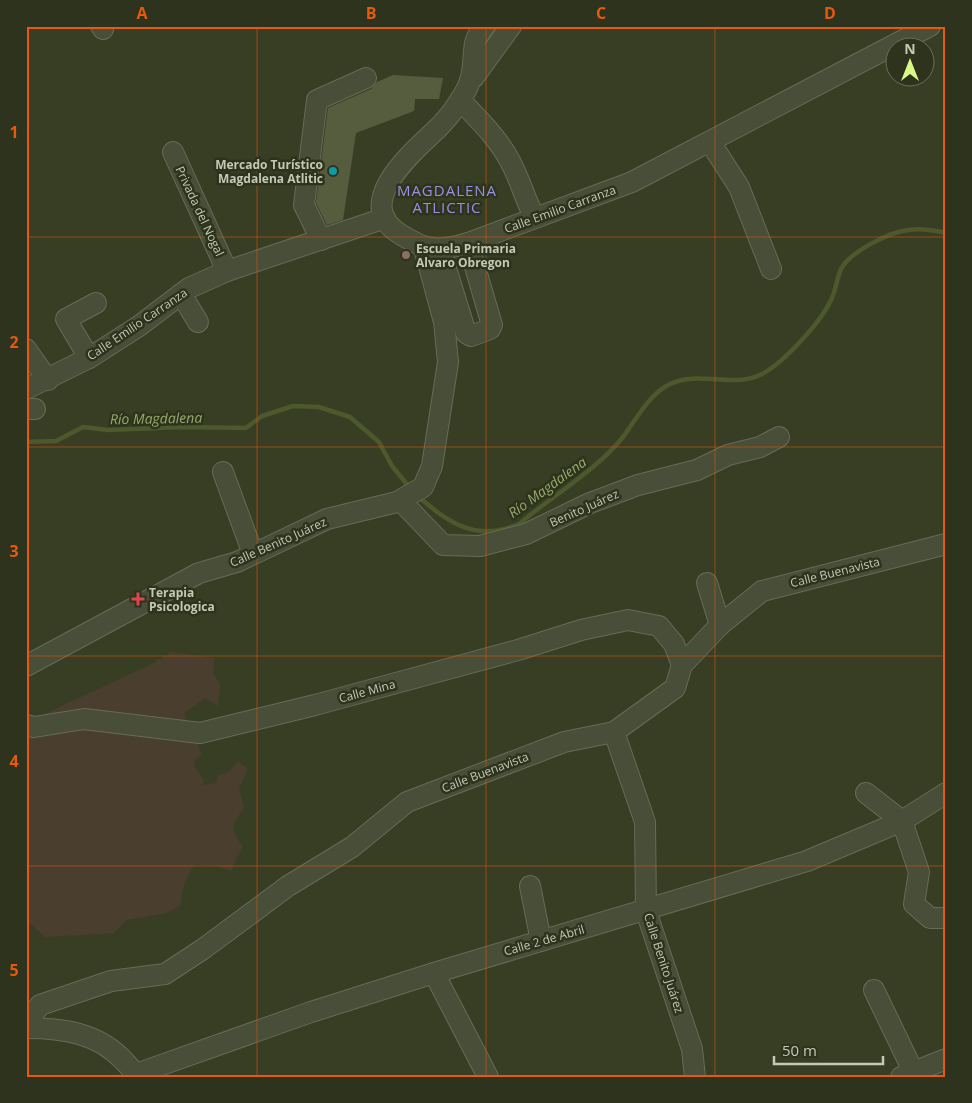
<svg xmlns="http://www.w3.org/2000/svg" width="972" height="1103" font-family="'Open Sans',sans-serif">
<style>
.green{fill:#4a3f2e}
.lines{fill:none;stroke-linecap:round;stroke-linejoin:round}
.stream{stroke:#4d582c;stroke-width:4.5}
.building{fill:#565d3f}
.minor-casing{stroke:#666c55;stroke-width:22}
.minor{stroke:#484e37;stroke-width:20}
.grid{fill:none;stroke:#e8590c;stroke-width:1;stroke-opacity:0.55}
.culture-dot{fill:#0f9aa8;stroke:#2d331c;stroke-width:2}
.education-dot{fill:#8d6e63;stroke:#2d331c;stroke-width:2}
.health-dot{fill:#e0444e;stroke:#2d331c;stroke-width:2}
.labels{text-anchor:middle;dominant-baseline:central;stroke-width:5;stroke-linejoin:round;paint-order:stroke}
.poi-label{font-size:12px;font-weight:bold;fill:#c3c9b3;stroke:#2d331c;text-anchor:start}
.street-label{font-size:12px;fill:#c3c9b3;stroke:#2d331c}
.water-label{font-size:14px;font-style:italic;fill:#9aa96b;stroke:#2d331c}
.quarter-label{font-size:15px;letter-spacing:1px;fill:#9790e3;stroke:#2d331c}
.neatline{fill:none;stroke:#e8590c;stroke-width:2}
.grid-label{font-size:16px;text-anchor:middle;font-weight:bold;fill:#e8590c}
</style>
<rect width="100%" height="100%" fill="#383e23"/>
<!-- green -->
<path class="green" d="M169,652L215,658L213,673L220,684L218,706L205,698L184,713L202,754L194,761L195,768L204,780L203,785L216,783L218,776L230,771L238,761L248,769L239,788L244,808C231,827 230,827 243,847L236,858L232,871L213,865H194L184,884L180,906L166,913L126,920L114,933L45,937L26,919V727L34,719L156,662V659H163V656L169,655Z"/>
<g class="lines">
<!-- stream -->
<g class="stream">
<polyline points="26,442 56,441 83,427 108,430 182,427 246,428 262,416 293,406 319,407 350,417 379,442 392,466 410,488"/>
<path d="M417,495C448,524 477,542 519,524C552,496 598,469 623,437C638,417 652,388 678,381C705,373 734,387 760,375C783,364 822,321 832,298C836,289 837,278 841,269C850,252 889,232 908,230C921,228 933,230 946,233"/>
</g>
</g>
<!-- building -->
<polygon class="building" points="393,75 443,78 439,99 415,99 414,111 356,133 343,220 327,225 316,203 328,108 371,89 377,82"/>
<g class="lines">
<!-- minor casing -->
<g class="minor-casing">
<g id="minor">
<polyline points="101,26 103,29"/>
<path d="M484,26C481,31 476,37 475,43C472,63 475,75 464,94C457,106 448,118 438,128C415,150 350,203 400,234C427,251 438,252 468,243L632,182L930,26"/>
<polyline points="474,77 511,26"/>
<path d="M460,100C478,119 498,138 510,161C520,179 525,200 535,218"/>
<polyline points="710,142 739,187 771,269"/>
<polyline points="173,152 227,271"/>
<polyline points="321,240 304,205 317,100 366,78"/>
<polyline points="440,249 466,333 471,336 490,329 492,325 468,243"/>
<polyline points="181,294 198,322"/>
<polyline points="26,349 48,380"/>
<polyline points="89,358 66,319 96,303"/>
<polyline points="26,389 89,358 139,326 189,288 227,271 385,218"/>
<polyline points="26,409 35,409"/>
<polyline points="223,472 253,554"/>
<polyline points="401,501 443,545 480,546 526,534 590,503 638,485 697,470 728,455 760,447 779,437"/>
<polyline points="707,583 720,625"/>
<polyline points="26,666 199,573 237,562 327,519 397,502 423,487 432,466 448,362 444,322 424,248"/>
<polyline points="26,725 34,727 84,719 200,733 315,705 518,650 581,630 628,620 659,626 674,644 682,665"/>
<polyline points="614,732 645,822 646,911 692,1049 695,1077"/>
<polyline points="866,793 902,821 919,872 914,904 930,918 946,918"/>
<polyline points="530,886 541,941"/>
<polyline points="434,973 488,1077"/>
<polyline points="874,990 913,1071"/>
<polyline points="26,1024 40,1005 111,981 165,974 203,949 288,886 352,847 407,802 564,742 614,732 675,688 682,665 720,625 762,591 946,544"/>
<path d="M26,1028C63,1028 99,1033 125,1062C129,1066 134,1071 136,1077"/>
<polyline points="136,1074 311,1012 434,973 807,861 902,821 946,793"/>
<polyline points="901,1077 946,1059"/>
</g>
</g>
<!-- minor -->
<use href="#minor" class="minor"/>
</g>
<!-- grid -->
<path class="grid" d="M257,26V1077M486,26V1077M715,26V1077M26,237H946M26,447H946M26,656H946M26,866H946"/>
<!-- markers -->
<circle class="culture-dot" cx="333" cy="171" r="5"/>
<circle class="education-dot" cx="406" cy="255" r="5"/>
<path class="health-dot" d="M135.5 591.5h5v5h5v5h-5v5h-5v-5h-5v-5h5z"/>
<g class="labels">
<!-- poi labels -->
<g class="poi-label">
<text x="323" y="164" text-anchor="end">Mercado Turístico<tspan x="323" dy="14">Magdalena Atlitic</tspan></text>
<text x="416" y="248">Escuela Primaria<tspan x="416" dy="14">Alvaro Obregon</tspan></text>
<text x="149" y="592">Terapia<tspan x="149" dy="14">Psicologica</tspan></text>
</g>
<!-- street labels -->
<g class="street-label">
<text transform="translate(560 209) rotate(-20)">Calle Emilio Carranza</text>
<text transform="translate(200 211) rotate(65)">Privada del Nogal</text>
<text transform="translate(137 324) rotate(-34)">Calle Emilio Carranza</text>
<text transform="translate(584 508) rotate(-24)">Benito Juárez</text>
<text transform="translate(278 542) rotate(-24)">Calle Benito Juárez</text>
<text transform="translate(835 572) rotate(-14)">Calle Buenavista</text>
<text transform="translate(367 691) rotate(-15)">Calle Mina</text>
<text transform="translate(485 772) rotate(-21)">Calle Buenavista</text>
<text transform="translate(544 940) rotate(-16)">Calle 2 de Abril</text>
<text transform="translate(664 963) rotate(72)">Calle Benito Juárez</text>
</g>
<!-- water labels -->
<g class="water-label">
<text transform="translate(156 418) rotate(-1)">Río Magdalena</text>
<text transform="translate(547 487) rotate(-36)">Río Magdalena</text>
</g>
<!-- quarter labels -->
<g class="quarter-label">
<text x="447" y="190">MAGDALENA<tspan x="447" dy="17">ATLICTIC</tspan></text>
</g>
</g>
<!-- border -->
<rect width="972" height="1103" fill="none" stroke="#2d331c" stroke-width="55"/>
<!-- north arrow -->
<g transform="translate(910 62)"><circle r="24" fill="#2d331c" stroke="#696f58"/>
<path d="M0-4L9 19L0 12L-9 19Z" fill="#dafa87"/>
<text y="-8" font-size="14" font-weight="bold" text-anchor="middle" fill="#c3c9b3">N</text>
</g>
<!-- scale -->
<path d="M774 1056v8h109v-8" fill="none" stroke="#c3c9b3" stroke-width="2.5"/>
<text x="782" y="1056" font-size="15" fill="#c3c9b3" stroke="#2d331c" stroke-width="4" paint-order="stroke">50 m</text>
<rect x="28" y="28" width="916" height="1048" class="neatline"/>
<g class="grid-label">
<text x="142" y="19">A</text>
<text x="371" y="19">B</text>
<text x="601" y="19">C</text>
<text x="830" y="19">D</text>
<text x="14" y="138">1</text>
<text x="14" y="348">2</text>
<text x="14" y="557">3</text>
<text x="14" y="767">4</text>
<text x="14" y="976">5</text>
</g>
</svg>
